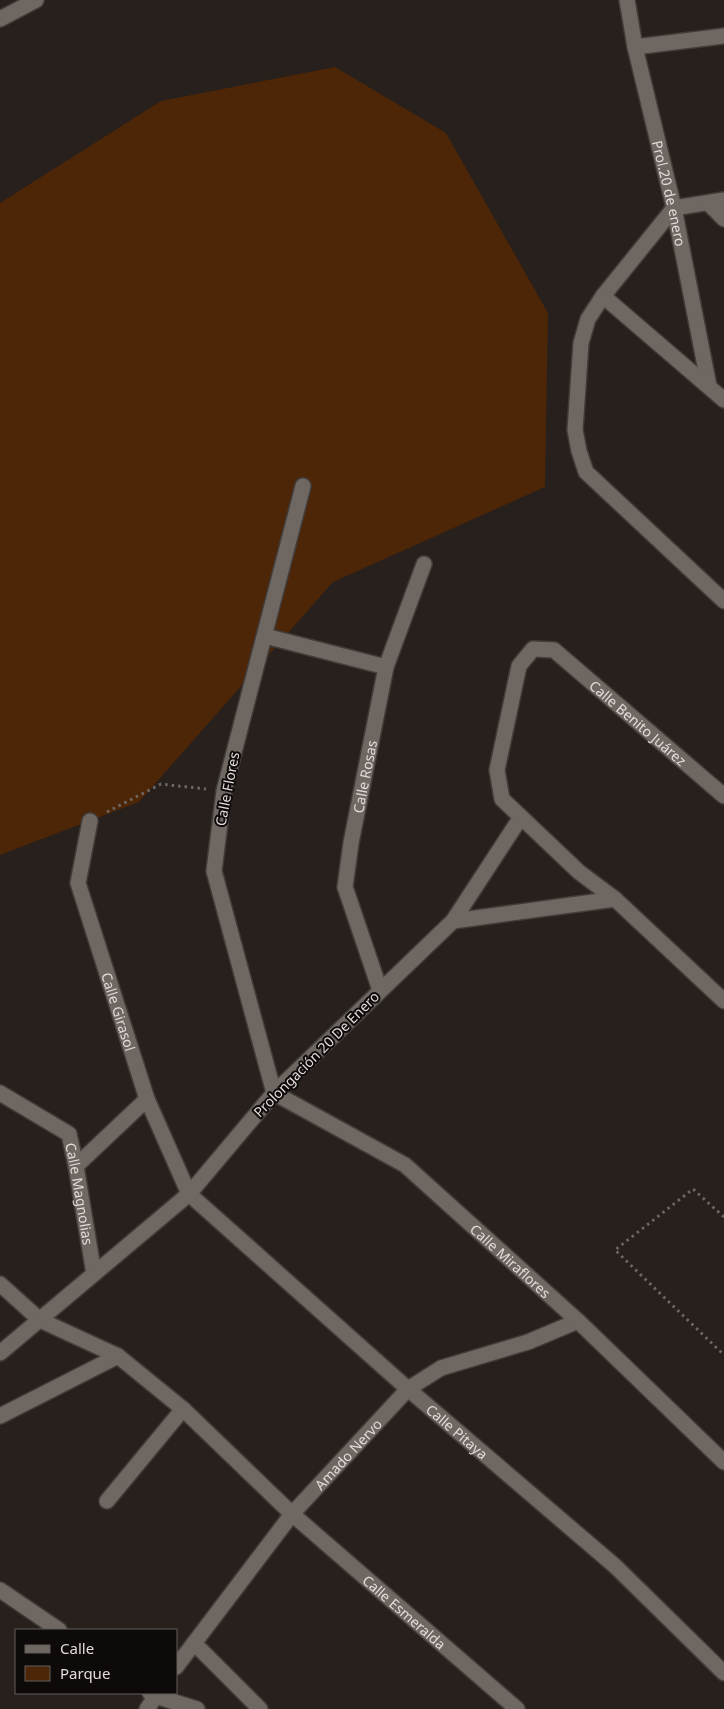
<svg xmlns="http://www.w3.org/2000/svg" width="724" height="1709" font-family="'Noto Sans',sans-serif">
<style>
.green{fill:#4d2507}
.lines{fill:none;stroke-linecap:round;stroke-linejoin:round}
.street-casing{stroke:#413c39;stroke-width:18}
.secondary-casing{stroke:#413c39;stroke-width:18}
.path{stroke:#6d6663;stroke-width:3;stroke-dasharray:2.5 4;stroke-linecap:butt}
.street{stroke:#6f6762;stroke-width:15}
.secondary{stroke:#6f6762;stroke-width:15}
.labels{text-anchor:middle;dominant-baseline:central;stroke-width:4;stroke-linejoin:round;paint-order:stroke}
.street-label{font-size:14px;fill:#e1dcda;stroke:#0d0a09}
</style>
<rect width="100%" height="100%" fill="#27201c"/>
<!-- green -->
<polygon class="green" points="335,67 446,133 548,313 545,487 333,582 139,802 0,855 0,203 161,101"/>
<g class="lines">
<!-- street casing -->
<g class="street-casing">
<g id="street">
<path id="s1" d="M627,0L635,47L674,208L709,386"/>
<polyline points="0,19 36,0"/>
<polyline points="635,47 724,36"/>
<polyline points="724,200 674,208 603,296 588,319 581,343 575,430 579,451 586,472 724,601"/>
<polyline points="708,203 724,219"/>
<polyline points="603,296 724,400"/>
<polyline points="303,486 224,791 214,871 274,1093 453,921 521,817"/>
<polyline points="265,636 386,667"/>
<path id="s2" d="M90,821L78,883L147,1099L189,1194L408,1389L615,1566L724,1673"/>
<path id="s3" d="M615,899L579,872L502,799L497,770L519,666L533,649L554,650L724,796"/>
<polyline points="453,921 615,899 724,1001"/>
<path id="s4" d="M380,990L345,887L351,843L386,667L424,564"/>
<path id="s5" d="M0,1093L69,1134L76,1166L94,1274"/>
<polyline points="76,1166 147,1099"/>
<path id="s6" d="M0,1284L40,1320L118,1356L183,1409L292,1514L517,1709"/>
<polyline points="0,1416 118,1356"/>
<polyline points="107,1501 183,1409"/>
<polyline points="0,1590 59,1630"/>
<polyline points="194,1643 260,1709"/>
<path id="s7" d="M176,1667L292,1514L408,1389L441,1368L528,1342L578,1321"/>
<polyline points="150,1693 155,1696 197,1709"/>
<polyline points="147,1709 158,1693"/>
</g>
</g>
<!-- secondary casing -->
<g class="secondary-casing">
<g id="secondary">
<path id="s8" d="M0,1353L189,1194L274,1093L405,1165L578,1321L724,1462"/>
</g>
</g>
<!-- path -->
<g class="path">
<polyline points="107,812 161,784 206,789"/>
<polyline points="724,1217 693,1189 615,1250 724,1355"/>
</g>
<!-- street -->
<use href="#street" class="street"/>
<!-- secondary -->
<use href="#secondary" class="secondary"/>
</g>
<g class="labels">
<!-- street labels -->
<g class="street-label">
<text stroke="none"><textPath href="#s1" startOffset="198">Prol.20 de enero</textPath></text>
<text stroke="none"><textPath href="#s3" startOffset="441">Calle Benito Juárez</textPath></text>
<text stroke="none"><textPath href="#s4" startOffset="221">Calle Rosas</textPath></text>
<text transform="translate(227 789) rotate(-79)">Calle Flores</text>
<text stroke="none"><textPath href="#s2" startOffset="198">Calle Girasol</textPath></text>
<text transform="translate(316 1054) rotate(-45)">Prolongación 20 De Enero</text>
<text stroke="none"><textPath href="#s5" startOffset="141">Calle Magnolias</textPath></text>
<text stroke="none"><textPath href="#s8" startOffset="671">Calle Miraflores</textPath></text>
<text stroke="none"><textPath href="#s2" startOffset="752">Calle Pitaya</textPath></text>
<text stroke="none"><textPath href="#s7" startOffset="274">Amado Nervo</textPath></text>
<text stroke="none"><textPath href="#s6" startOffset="524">Calle Esmeralda</textPath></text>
</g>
</g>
<!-- legend -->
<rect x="15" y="1629" width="162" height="65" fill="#0d0a09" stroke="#625e5d"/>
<rect x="25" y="1645" width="25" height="8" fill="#6f6762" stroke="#625e5d"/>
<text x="60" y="1654" font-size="15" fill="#e1dcda">Calle</text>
<rect x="25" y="1666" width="25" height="15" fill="#4d2507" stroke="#625e5d"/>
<text x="60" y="1679" font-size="15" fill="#e1dcda">Parque</text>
</svg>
